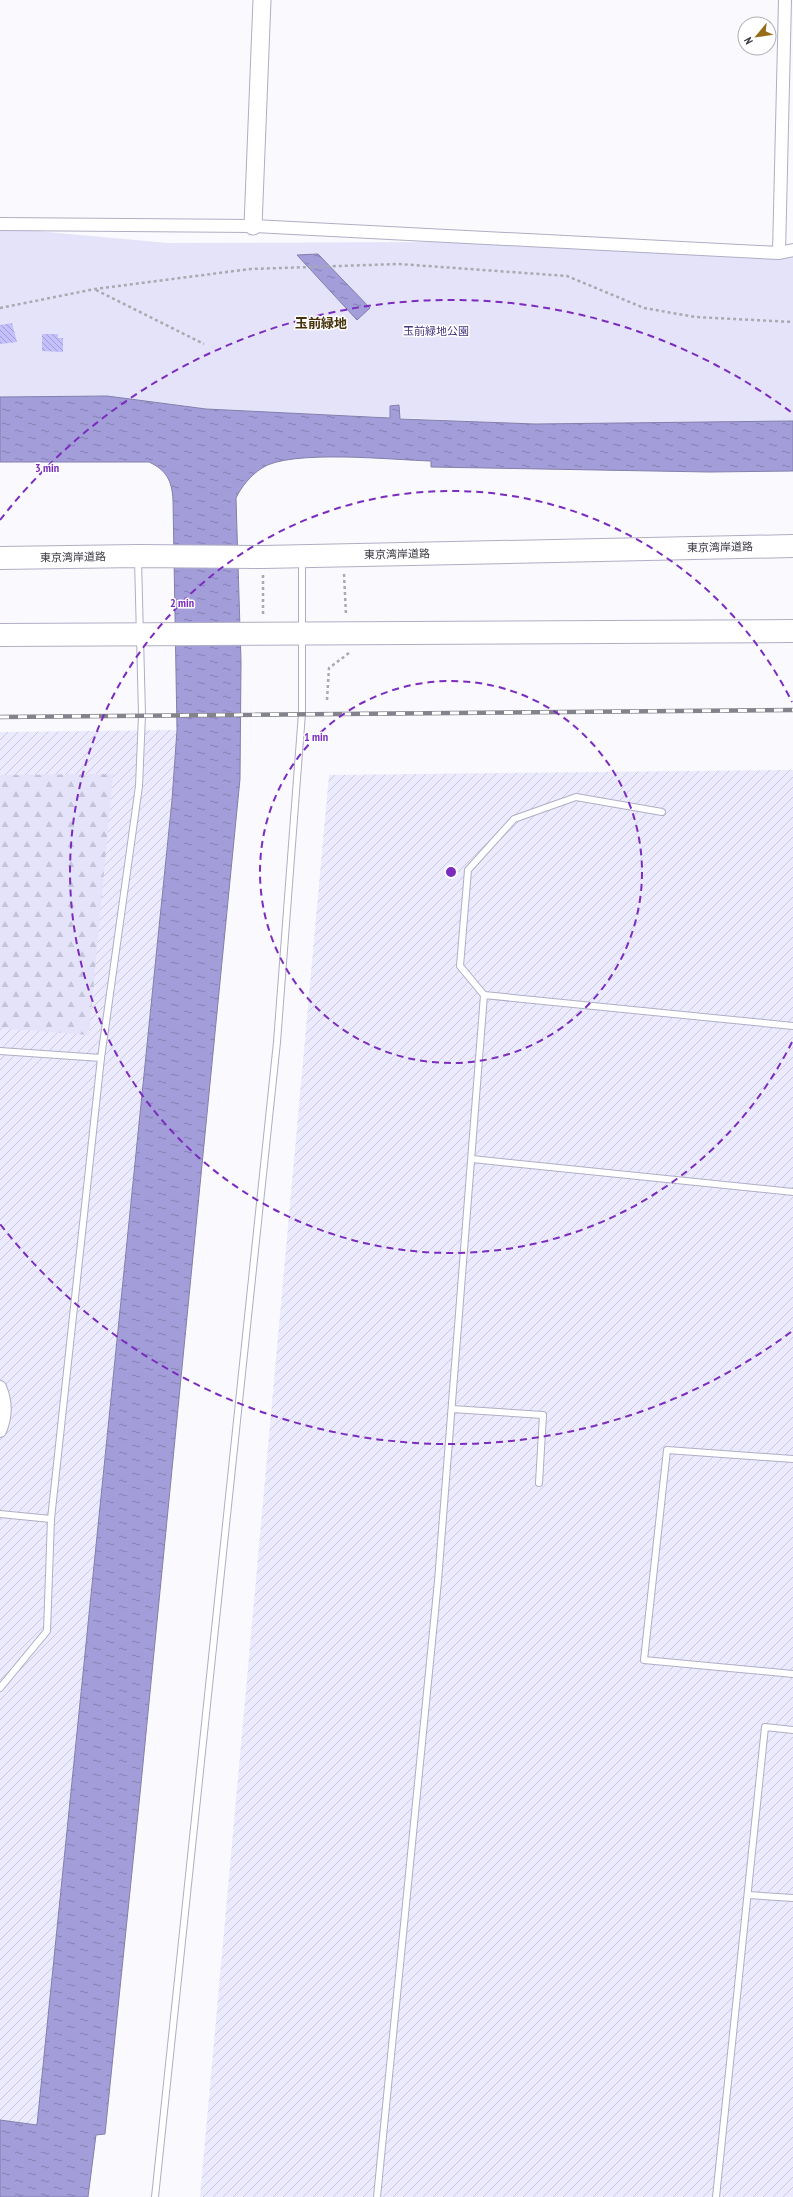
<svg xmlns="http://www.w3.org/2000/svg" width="793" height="2197" font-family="'PT Sans Narrow','Noto Sans JP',sans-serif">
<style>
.industrial{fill:url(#industrial-furrows)}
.forest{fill:url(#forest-firs)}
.park{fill:#e4e3fa}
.water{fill:url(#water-ripples);stroke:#837fac}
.building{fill:url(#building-back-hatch)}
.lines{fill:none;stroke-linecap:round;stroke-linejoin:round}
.lane-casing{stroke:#afaec5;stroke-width:8}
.street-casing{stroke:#afaec5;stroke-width:14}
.secondary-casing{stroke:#afaec5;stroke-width:19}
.highway-casing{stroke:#afaec5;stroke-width:24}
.path{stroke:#a9a9b0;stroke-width:2.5;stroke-dasharray:3 3;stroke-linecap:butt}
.lane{stroke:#fff;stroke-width:6}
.street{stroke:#fff;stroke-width:12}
.secondary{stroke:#fff;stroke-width:17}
.highway{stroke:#fff;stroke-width:22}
.rail-casing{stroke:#83838b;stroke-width:4.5}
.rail{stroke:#fff;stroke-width:3;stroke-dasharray:9;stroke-linecap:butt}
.ring{fill:none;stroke:#7b2cbf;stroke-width:2;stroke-dasharray:7 5}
.labels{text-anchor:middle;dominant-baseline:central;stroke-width:3;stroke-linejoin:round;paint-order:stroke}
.park-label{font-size:11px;fill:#43357d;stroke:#fff}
.street-label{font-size:11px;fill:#393842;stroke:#fff}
.quarter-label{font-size:13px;font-weight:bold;fill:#46310b;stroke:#fff}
.centre{fill:#7b2cbf;stroke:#fff;stroke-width:2}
.ring-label{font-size:12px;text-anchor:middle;font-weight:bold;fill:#7b2cbf;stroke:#fff;stroke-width:3;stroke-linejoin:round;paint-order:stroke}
</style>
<defs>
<pattern id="industrial-furrows" width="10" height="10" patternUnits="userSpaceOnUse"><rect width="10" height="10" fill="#ebeafe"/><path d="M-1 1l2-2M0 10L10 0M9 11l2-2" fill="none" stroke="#cac9db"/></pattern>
<pattern id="forest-firs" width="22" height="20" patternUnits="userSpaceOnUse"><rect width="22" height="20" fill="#e4e3fa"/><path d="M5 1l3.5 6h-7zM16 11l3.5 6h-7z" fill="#c4c4d8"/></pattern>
<pattern id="water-ripples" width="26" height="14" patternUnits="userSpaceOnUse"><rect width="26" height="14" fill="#a39dd9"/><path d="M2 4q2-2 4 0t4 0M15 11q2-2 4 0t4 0" fill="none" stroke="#8681b2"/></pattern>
<pattern id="building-back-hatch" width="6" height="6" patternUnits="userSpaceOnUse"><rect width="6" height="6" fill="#c4bffd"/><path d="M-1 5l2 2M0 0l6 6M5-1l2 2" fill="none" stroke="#a09cce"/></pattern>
</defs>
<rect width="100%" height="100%" fill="#f9f9fe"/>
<!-- industrial -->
<g class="industrial">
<polygon points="177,730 172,800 37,2125 0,2120 0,732"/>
<polygon points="793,770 793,2197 200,2197 329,775"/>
</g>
<!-- forest -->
<polygon class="forest" points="113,774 89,1035 0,1028 0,775"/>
<!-- park -->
<polygon class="park" points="0,230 36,231 168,243 435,242 793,255 793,421 535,424 206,409 107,396 0,397"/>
<!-- water -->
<g class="water">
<polygon points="318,254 370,308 357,320 297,255"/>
<path d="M107,396L206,409L390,418V406L399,405L400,419L535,424L793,421V471L709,472L431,467V461C394,460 290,449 262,468C251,475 241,487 236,498L241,662L240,779L141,1784L105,2134L96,2135L88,2197H0V2120L37,2125L172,800L177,730L173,500C172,480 166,470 149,462H0V397Z"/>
</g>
<!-- building -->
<g class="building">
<polygon points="12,323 17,342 0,344 0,325"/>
<polygon points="42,334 58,334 58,338 63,338 63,352 42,351"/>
</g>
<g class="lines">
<!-- lane casing -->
<g class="lane-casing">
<g id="lane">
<polyline points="484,995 460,966 468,870 514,819 576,797 662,812"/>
<polyline points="0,1051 101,1058"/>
<polyline points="472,1159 793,1192"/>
<polyline points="452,1409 543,1415 539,1483"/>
<polyline points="793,1459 667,1450 644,1660 793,1674"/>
<polyline points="0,1514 51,1519"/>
<polyline points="0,1688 47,1631 51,1519 101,1058 139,786 142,715 138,559"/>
<polyline points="748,1895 793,1898"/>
<polyline points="155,2197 277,1042 302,713 302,560"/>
<polyline points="377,2197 438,1581 484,995 793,1026"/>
<polyline points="716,2197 765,1727 793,1730"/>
</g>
</g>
<!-- street casing -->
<g class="street-casing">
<g id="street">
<polyline points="0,224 253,226 779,253 793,250"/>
<polyline points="779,253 785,0"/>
<path d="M0,1387C6,1401 6,1417 0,1431"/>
</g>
</g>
<!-- secondary casing -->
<g class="secondary-casing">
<polyline id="secondary" points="253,226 262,0"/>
</g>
<!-- highway casing -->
<g class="highway-casing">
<g id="highway">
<polyline points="0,558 138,556 263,557 793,546"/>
<polyline points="0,635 793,631"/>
</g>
</g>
<!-- path -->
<g class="path">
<polyline points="96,290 204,344"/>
<polyline points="0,308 95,289 250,269 399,264 567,276 644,308 695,317 793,322"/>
<polyline points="344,574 346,615"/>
<polyline points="263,575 263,616"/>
<polyline points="327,700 329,668 349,653"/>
</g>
<!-- lane -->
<use href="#lane" class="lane"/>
<!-- street -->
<use href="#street" class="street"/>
<!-- secondary -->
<use href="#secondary" class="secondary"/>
<!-- highway -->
<use href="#highway" class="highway"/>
<!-- rail casing -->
<g class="rail-casing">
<polyline id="rail" points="0,717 793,710"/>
</g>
<!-- rail -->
<use href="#rail" class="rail"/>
</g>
<!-- distance rings -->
<g class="ring">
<circle cx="451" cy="872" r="191"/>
<path d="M792 1042A381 381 0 1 1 792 702"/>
<path d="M791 1332A572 572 0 0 1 0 1224M0 520A572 572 0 0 1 791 412"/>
</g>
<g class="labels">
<!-- park labels -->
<g class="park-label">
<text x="436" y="331">玉前緑地公園</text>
</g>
<!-- street labels -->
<g class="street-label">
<text transform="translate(720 547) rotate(-1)">東京湾岸道路</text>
<text transform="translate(397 554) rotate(-1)">東京湾岸道路</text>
<text transform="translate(73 557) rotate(-1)">東京湾岸道路</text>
</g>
<!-- quarter labels -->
<g class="quarter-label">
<text x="321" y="323">玉前緑地</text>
</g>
</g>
<circle cx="451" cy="872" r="6" class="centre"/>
<g class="ring-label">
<text x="47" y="472">3 min</text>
<text x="182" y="607">2 min</text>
<text x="316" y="741">1 min</text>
</g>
<!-- north arrow -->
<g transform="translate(757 36) rotate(241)"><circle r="19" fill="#ffffff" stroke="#b0afb3"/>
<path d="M0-3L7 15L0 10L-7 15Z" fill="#976c19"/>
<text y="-6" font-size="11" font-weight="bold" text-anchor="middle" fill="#393842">N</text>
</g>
</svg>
